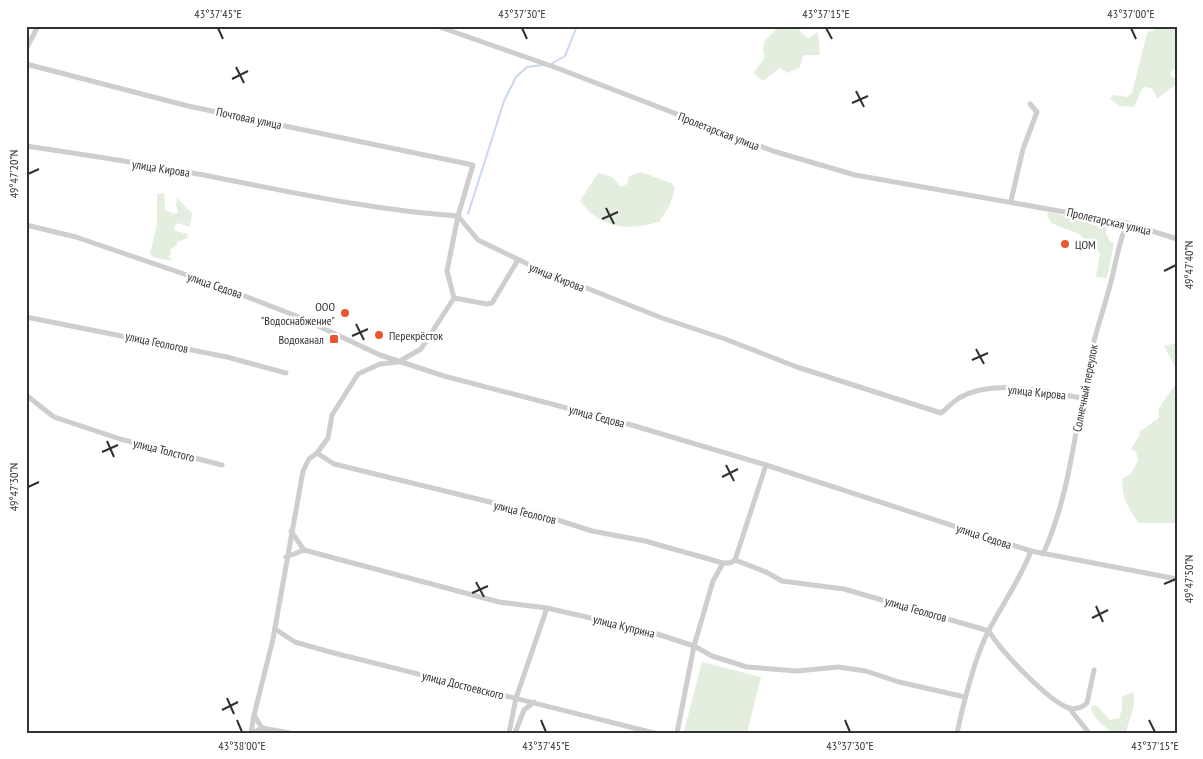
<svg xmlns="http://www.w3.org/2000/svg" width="1203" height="759" font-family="'PT Sans Narrow',sans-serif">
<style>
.green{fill:#e3eedf}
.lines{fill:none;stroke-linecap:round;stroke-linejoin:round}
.stream{stroke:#cbd7ee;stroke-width:2}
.minor{stroke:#cecece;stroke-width:5}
.ticks{fill:none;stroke:#313131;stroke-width:2}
.poi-dot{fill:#ed552f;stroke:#fff;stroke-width:2}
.labels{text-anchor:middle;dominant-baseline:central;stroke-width:5;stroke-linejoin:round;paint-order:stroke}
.street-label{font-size:12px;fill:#313131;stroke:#fff}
.poi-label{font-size:12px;fill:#313131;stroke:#fff;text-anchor:start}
.neatline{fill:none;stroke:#313131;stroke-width:2}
.ticks-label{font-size:12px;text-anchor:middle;fill:#313131}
</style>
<rect width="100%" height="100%" fill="#fff"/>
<!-- green -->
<g class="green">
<path d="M779,26H797L802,34L808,38L818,32L820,55H803L800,67L787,73L780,68L763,81L753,73L765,58C759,37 770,39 779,26Z"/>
<path d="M1162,26H1174L1177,41V70L1173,69L1170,75L1177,80L1174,86L1157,99L1152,88L1144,87C1138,93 1139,101 1133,107L1120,106L1110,99L1113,95L1127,97L1132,93L1147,33Z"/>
<path d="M641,172L671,183L675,188L670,205L659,222C627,231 601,229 580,201L598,173L612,177L621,187L627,184L629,176Z"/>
<polygon points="164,193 165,210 174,214 178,212 176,206 177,198 192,213 190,227 178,223 174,227 175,231 188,234 187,238 177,242 177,245 170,250 171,254 168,257 173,261 156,258 150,254 157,224 157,194"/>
<polygon points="1049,212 1107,226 1106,233 1110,242 1114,243 1107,278 1096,277 1100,253 1079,234 1051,223 1047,215"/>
<polygon points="1176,343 1177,344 1177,370 1164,346"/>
<path d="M1177,382V523H1139C1129,510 1120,495 1123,478L1131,474L1138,460L1136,452L1131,449L1140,435L1139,432L1159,418V408Z"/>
<polygon points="702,662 761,677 747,733 692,733 684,731"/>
<path d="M1133,692C1137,705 1129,720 1126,732L1111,733C1104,724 1092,719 1091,707L1096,705L1110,720L1119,718L1122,709V697Z"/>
</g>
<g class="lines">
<!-- stream -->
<g class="stream">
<polyline points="551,64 565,56 577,26"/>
<polyline points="468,214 504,101 516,77 527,67 542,65"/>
</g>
<!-- minor -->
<g class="minor">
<polyline points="437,26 557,68 773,151 855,175 1127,223 1177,239"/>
<polyline points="26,49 38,26"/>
<polyline points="26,64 188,106 473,165 458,216 447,271 454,298"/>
<path d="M26,146C80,154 134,162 188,172C277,189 367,210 458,216L478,240L536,268L662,318L725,339L797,367L941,413C947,408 953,402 959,398C995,378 1044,392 1082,398"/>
<polyline points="1011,201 1023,149 1037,112 1030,104"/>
<polyline points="26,225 76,237 216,285 299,317 380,355 444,376 628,424 766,465 1031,551 1177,579"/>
<polyline points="26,317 227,357 286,373"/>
<polyline points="26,395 54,417 120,439 222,465"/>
<polyline points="317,453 334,464 539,514 592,531 645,541 723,563 730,563 735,560 766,465"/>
<polyline points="291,531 304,550 499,602 547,608 648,631 694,646 712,656 747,667 797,671 838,667 866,671 899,682 965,697"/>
<path d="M1043,554C1070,495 1075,429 1088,366C1093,340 1102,315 1109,289C1116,265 1117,247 1127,223"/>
<polyline points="286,557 304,550"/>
<path d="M735,560L766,572L782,581L844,589L989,631C999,649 1049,702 1069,708C1076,710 1083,707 1087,703L1094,670"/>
<polyline points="275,629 295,642 330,652 654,733"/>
<polyline points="1069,708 1089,733"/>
<polyline points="262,728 290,733"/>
<polyline points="251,733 254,715"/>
<polyline points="252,733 262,728 254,715 273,639 303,471 309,459 317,453 328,438 332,415 358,374 380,364 398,362 421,349 454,298 487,304 492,303 518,260"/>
<polyline points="509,733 516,698 547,608"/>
<polyline points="515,733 524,710 534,702"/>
<polyline points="677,733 694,646 713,581 723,563"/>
<path d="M957,733C964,701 974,658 989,630C1003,603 1020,580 1031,551"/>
</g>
</g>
<!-- ticks -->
<path class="ticks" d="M218,28L223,39M522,28L527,39M826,28L832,39M1131,28L1136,39M236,67L244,83M232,79L248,71M856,91L864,107M852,103L868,96M28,174L39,169M606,208L614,224M602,219L618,212M1164,271L1176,265M356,324L364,340M352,336L368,329M976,349L984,364M972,360L988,353M107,441L114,457M102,452L118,445M726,465L734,481M722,477L738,469M28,487L39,482M476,582L484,597M1164,584L1176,579M472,593L488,586M1096,606L1103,622M1092,618L1108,610M227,698L234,714M222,710L238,702M237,720L242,732M541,720L546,732M845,720L850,732M1149,720L1155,732"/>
<!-- markers -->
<g class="poi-dot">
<circle cx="1065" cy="244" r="5"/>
<circle cx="345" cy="313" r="5"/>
<circle cx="379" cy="335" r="5"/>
<rect x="329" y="334" width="10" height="10" rx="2.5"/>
</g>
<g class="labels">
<!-- street labels -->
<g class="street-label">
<text transform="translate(249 118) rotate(12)">Почтовая улица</text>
<text transform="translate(719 131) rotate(21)">Пролетарская улица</text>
<text transform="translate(161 168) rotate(9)">улица Кирова</text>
<text transform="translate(1109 221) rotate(13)">Пролетарская улица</text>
<text transform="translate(557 277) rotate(22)">улица Кирова</text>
<text transform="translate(215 285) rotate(19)">улица Седова</text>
<text transform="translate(157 342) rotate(12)">улица Геологов</text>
<text transform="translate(1085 388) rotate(-79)">Солнечный переулок</text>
<text transform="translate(1037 392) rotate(6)">улица Кирова</text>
<text transform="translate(597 416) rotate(15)">улица Седова</text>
<text transform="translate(164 450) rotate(14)">улица Толстого</text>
<text transform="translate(525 512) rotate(14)">улица Геологов</text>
<text transform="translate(984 536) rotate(18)">улица Седова</text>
<text transform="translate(916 609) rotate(16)">улица Геологов</text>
<text transform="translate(624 626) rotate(14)">улица Куприна</text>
<text transform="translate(463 685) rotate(14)">улица Достоевского</text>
</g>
<!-- poi labels -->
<g class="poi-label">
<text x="1075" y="244">ЦОМ</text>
<text x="335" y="306" text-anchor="end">ООО<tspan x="335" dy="14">"Водоснабжение"</tspan></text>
<text x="389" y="335">Перекрёсток</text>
<text x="324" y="339" text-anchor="end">Водоканал</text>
</g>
</g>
<!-- border -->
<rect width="1203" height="759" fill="none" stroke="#ffffff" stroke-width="55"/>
<rect x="28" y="28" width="1148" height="704" class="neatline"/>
<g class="ticks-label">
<text x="218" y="18">43°37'45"E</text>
<text x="522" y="18">43°37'30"E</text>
<text x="826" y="18">43°37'15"E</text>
<text x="1131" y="18">43°37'00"E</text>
<text transform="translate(14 174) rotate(-90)" y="4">49°47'20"N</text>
<text transform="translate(1189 265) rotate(-90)" y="4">49°47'40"N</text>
<text transform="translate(14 487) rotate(-90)" y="4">49°47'30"N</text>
<text transform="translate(1189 579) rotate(-90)" y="4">49°47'50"N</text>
<text x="242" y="750">43°38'00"E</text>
<text x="546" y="750">43°37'45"E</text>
<text x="850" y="750">43°37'30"E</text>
<text x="1155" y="750">43°37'15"E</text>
</g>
</svg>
